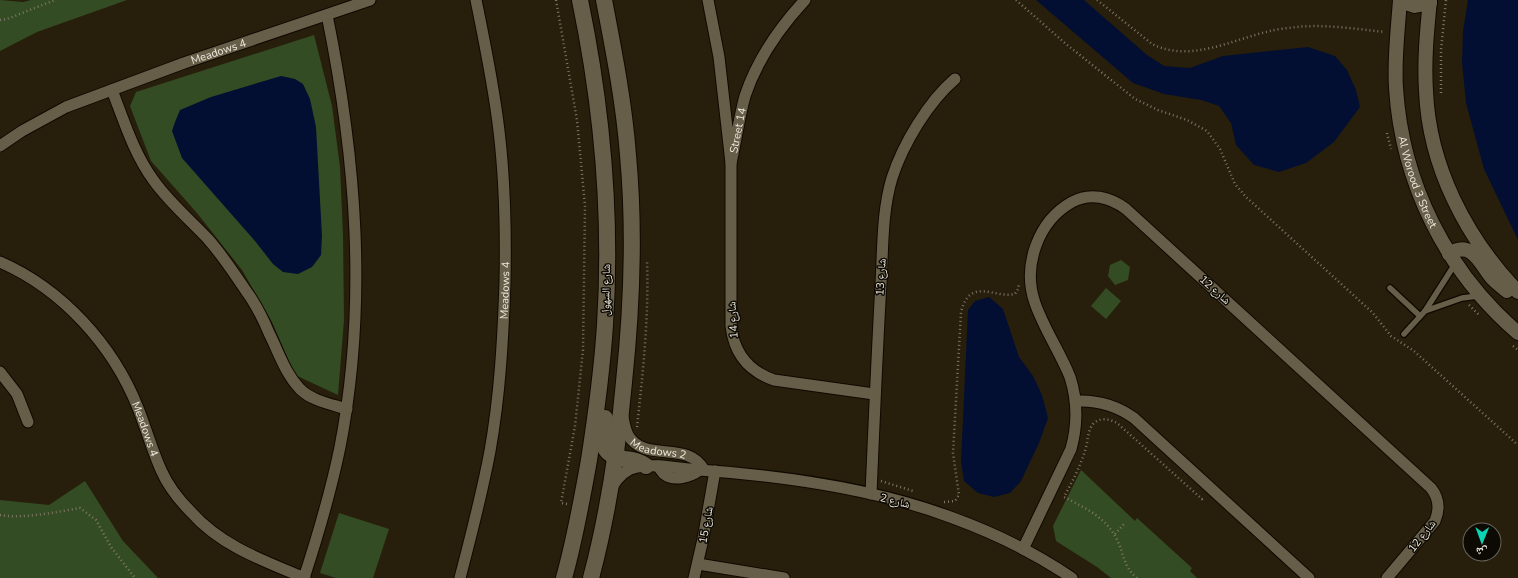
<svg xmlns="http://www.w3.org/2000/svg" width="1518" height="578" font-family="'Nunito Sans','Noto Naskh Arabic',sans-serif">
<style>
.green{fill:#344c23}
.water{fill:#020f32}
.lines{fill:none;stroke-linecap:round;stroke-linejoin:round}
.service-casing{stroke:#100900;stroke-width:8}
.minor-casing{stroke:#100900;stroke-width:13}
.tertiary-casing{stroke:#100900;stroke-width:16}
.secondary-casing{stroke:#100900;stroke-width:18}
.path{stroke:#7e7767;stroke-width:2.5;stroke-dasharray:1 3;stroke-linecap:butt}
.service{stroke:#675e49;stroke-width:5.5}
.minor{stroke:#675e49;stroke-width:11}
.tertiary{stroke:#675e49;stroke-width:14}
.secondary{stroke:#675e49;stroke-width:16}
.labels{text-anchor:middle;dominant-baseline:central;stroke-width:3;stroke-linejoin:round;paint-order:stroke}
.street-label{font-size:11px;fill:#efeade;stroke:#0d0a04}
</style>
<rect width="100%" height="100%" fill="#271f0c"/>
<!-- green -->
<g class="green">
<polygon points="0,0 23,2 31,0 127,0 37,32 0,51"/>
<polygon points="314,35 332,106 340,167 343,235 344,320 338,395 295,375 272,322 242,270 197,213 151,161 130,106 136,92"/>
<polygon points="1121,260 1130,267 1128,280 1115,285 1108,276 1110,265"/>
<polygon points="1106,288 1121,301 1106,319 1091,306"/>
<polygon points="1081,470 1135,521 1137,518 1192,568 1190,571 1197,578 1111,578 1097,567 1056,541 1053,526"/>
<polygon points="85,481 123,541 158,578 0,578 0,500 49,505"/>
<polygon points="339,513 389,529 373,578 336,578 320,573"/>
</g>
<!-- water -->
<g class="water">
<polygon points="1036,0 1084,0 1147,55 1164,66 1190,68 1223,56 1308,47 1335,56 1347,70 1356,90 1360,107 1334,142 1306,163 1279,172 1254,165 1236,145 1231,123 1219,106 1201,100 1164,94 1133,83"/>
<polygon points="1468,0 1518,0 1518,240 1484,169 1466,103 1462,63 1463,31"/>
<polygon points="281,76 295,79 303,84 310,99 316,127 322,236 321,255 312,267 298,274 283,272 273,264 255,241 182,158 172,131 175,122 180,110 211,97"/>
<polygon points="989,297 1003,309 1019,357 1033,376 1042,395 1048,418 1039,443 1021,481 1010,493 994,497 978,493 964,481 961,462 968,310 975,301"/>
</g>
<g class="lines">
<!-- service casing -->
<g class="service-casing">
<g id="service">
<polyline points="1390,288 1420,316"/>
<polyline points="1425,311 1462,298 1478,296"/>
<polyline points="1404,334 1425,311 1455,264"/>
</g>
</g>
<!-- minor casing -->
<g class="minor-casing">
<g id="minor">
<path id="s1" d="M708,0L719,57L731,163C736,141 739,118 745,96C757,60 779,28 805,0"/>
<path d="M112,90C124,121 134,154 154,181C169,202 190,220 208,239C224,257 237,278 251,298C258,309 264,321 269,333C279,353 285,373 300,389C312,401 331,404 347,409"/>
<path id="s2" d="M0,146L22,131L66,107L184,63L370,0"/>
<path d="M731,163V326C734,353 748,371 774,380L874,394"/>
<path id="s3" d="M0,262C62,289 113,345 138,408C146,428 152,450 161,470C168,486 179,500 191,512C221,546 264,561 305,578"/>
<polyline points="0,372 17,394 28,422"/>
<path d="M1076,401C1098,400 1116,405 1134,418L1309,578"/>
<path id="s4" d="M623,417C624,423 625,429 628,435C645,464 687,439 704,470"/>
<path d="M658,466C660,469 662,472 664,474C674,482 690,477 700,470"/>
<path d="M612,487C618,477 625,469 637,467C657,463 680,469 700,470C784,476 874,488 953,518C994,533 1035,553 1072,578"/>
<path d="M871,494C874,424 877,353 881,283C883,248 882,211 892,178C903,144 928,102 955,79"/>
<path d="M1023,549L1071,449C1078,424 1078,402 1070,377C1060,352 1044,329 1035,303C1022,266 1038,221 1072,202C1090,192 1110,197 1126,209L1431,488C1439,498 1440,509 1435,521L1387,578"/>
<polyline points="698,564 784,578"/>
<path d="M304,578C318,535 331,491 340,447C368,303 356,157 327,15"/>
<path id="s5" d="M460,578C471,536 482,494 490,451C500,395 503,339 505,282C506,232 505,181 499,131C494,87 485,44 476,0"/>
<polyline points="694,578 703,539 715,471"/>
</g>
</g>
<!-- tertiary casing -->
<g class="tertiary-casing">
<g id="tertiary">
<path id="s6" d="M1400,0C1398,29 1394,58 1396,88C1402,183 1446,271 1518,333"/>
<path d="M1430,0C1427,30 1424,61 1426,91C1429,166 1466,238 1518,292"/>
<polyline points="1400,1 1415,6 1430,3"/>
<path d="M1449,254C1471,239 1480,263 1492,278C1497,283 1502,287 1507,291"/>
</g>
</g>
<!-- secondary casing -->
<g class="secondary-casing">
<g id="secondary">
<path d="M605,418C603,440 598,455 625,459C633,460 639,461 646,466"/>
<path d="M564,578C575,539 582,499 589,460C596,415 602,370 605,325C612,216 602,106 580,0"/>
<path d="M591,578C608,514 618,448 624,382C632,306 635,231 628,155C624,103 614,52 604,0"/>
</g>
</g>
<!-- path -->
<g class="path">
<polyline points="556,0 577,120 585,206 583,350 575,426 561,503 567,504"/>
<polyline points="1016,0 1066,44 1135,99 1158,110 1187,120 1207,131 1220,149 1235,184 1246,197 1373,313 1391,336 1414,351 1518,445"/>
<path d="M1097,0L1152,44C1190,63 1231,40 1270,31C1278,29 1288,28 1297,27C1325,24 1356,29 1385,32"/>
<polyline points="0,20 7,19 55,0"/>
<polyline points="1441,93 1441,50 1446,0"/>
<polyline points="1387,133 1391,149"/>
<polyline points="1469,305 1480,316"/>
<polyline points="1513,346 1518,350"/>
<path d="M637,427C643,372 649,316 647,261"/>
<polyline points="881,481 913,491"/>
<path d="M944,502L955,501L959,495L953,453L961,312C970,276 995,299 1015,294L1018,289L1019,284"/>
<path d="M0,515C24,519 56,512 80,508L96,520L111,547L135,578"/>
<polyline points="1115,534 1124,524"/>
<path d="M1137,578C1123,567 1124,552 1116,538C1106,517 1083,507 1064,497C1073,480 1083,462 1087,443C1088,436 1089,428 1094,423C1101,417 1110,419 1117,423L1202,499L1205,497"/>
</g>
<!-- service -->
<use href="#service" class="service"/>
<!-- minor -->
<use href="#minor" class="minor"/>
<!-- tertiary -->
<use href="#tertiary" class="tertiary"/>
<!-- secondary -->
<use href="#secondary" class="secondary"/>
</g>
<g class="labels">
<!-- street labels -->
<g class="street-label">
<text stroke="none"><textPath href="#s2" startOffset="239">Meadows 4</textPath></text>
<text stroke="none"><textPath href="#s1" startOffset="198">Street 14</textPath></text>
<text stroke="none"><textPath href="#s6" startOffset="185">Al Worood 3 Street</textPath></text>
<text transform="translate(881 277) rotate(-86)">شارع 13</text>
<text stroke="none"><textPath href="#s5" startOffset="292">Meadows 4</textPath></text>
<text transform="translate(606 290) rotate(-89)">شارع السهول</text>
<text transform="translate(1215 290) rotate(42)">شارع 12</text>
<text transform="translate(733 320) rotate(-94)">شارع 14</text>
<text stroke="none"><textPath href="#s3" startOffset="228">Meadows 4</textPath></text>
<text stroke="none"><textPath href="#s4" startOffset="54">Meadows 2</textPath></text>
<text transform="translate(895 501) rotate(14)">شارع 2</text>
<text transform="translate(706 525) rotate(-80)">شارع 15</text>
<text transform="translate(1422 536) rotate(-52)">شارع 12</text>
</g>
</g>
<!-- north arrow -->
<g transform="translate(1482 542) rotate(181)"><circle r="19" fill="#0d0a04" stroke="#67645b"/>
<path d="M0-3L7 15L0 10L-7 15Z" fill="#09d5b5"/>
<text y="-6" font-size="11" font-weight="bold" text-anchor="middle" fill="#efeade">ش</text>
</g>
</svg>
